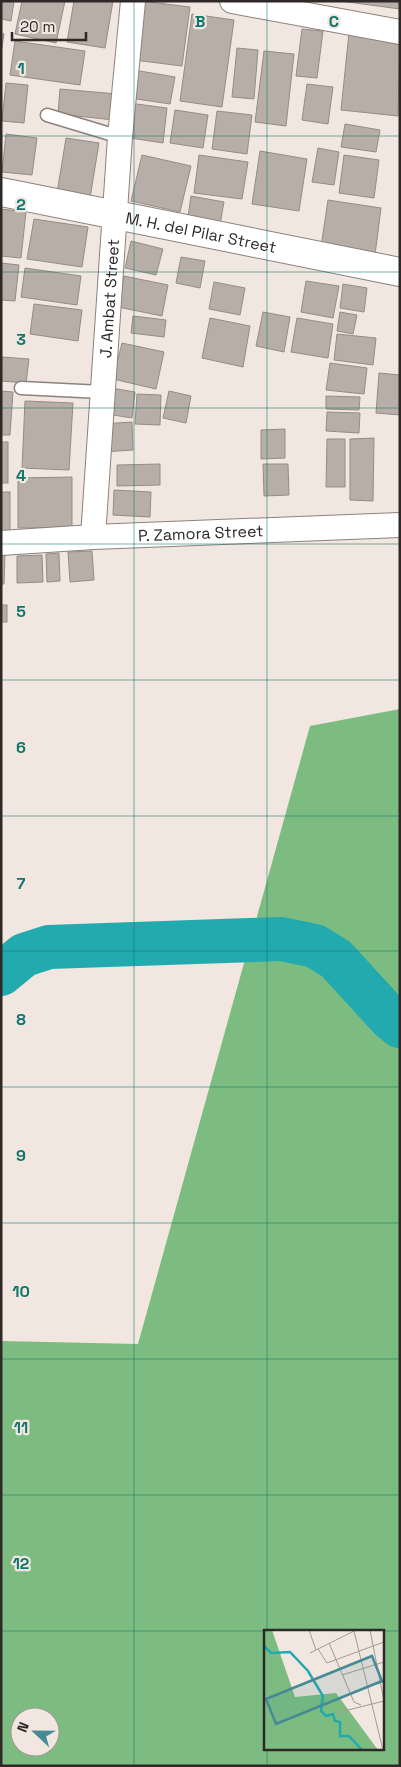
<svg xmlns="http://www.w3.org/2000/svg" width="401" height="1767" font-family="'Space Grotesk',sans-serif">
<style>
.forest{fill:#7cbc80;fill-rule:evenodd}
.lines{fill:none;stroke-linecap:round;stroke-linejoin:round}
.river{stroke:#22aaae;stroke-width:44}
.building{fill:#b7afa7;stroke:#958d85}
.lane-casing{stroke:#8c827c;stroke-width:15}
.street-casing{stroke:#8c827c;stroke-width:26}
.secondary-casing{stroke:#8c827c;stroke-width:30}
.lane{stroke:#fff;stroke-width:12}
.street{stroke:#fff;stroke-width:24}
.secondary{stroke:#fff;stroke-width:28}
.grid{fill:none;stroke:#0f766e;stroke-width:1;stroke-opacity:0.55}
.labels{text-anchor:middle;dominant-baseline:central;stroke-width:4.5;stroke-linejoin:round;paint-order:stroke}
.street-label{font-size:16px;fill:#2e2927;stroke:#f1e6e0}
.inset-river{fill:none;stroke:#22aaae;stroke-width:2.5}
.inset-road{fill:none;stroke:#a39a96;stroke-width:1}
.view{fill:#458b95;fill-opacity:0.15;stroke:#458b95;stroke-width:2.5}
.inset-edge{fill:none;stroke:#2e2927;stroke-width:2.5}
.grid-label{font-size:16px;text-anchor:middle;font-weight:bold;fill:#0f766e;stroke:#f1e6e0;stroke-width:4.5;stroke-linejoin:round;paint-order:stroke}
</style>
<rect width="100%" height="100%" fill="#f1e6e0"/>
<!-- forest -->
<path class="forest" d="M400,709V1766H1V1341L138,1344L310,726ZM265,1631H382V1748H265ZM20,1717H50V1747H20Z"/>
<g class="lines">
<!-- river -->
<polyline class="river" points="1,974 24,955 49,947 281,939 315,946 336,959 390,1018 400,1026"/>
</g>
<!-- building -->
<g class="building">
<polygon points="1,1 14,1 11,21 1,19"/>
<polygon points="22,1 65,1 56,43 15,34"/>
<polygon points="74,1 113,1 105,48 67,42"/>
<polygon points="142,1 190,7 182,66 134,60"/>
<polygon points="340,1 400,1 400,9"/>
<polygon points="192,14 234,20 222,107 180,101"/>
<polygon points="302,29 323,31 317,78 296,76"/>
<polygon points="1,33 4,34 1,54"/>
<polygon points="349,33 400,38 398,116 341,110"/>
<polygon points="15,41 85,51 80,85 10,75"/>
<polygon points="237,48 258,50 254,99 232,97"/>
<polygon points="264,51 294,54 286,126 255,122"/>
<polygon points="134,70 175,77 170,104 130,98"/>
<polygon points="6,83 28,85 24,123 2,121"/>
<polygon points="307,84 333,87 328,124 302,120"/>
<polygon points="60,89 117,94 114,120 58,114"/>
<polygon points="129,103 167,108 163,143 124,137"/>
<polygon points="175,110 208,115 203,148 170,143"/>
<polygon points="217,111 252,115 247,154 212,149"/>
<polygon points="345,124 380,130 376,152 341,147"/>
<polygon points="6,134 37,138 32,175 2,172"/>
<polygon points="66,138 99,143 90,198 57,193"/>
<polygon points="318,148 339,152 334,185 312,182"/>
<polygon points="260,151 307,159 299,211 252,204"/>
<polygon points="142,155 191,166 180,212 131,201"/>
<polygon points="199,155 248,162 242,199 194,193"/>
<polygon points="344,155 379,160 374,198 339,193"/>
<polygon points="191,196 224,202 219,230 187,224"/>
<polygon points="328,200 381,208 375,255 321,247"/>
<polygon points="1,209 26,212 21,258 1,256"/>
<polygon points="34,219 88,227 82,267 27,259"/>
<polygon points="131,241 163,249 156,275 125,268"/>
<polygon points="181,257 205,261 200,288 176,283"/>
<polygon points="1,263 19,265 15,301 1,300"/>
<polygon points="25,268 81,276 77,305 21,297"/>
<polygon points="124,276 168,285 162,316 118,307"/>
<polygon points="306,281 339,286 333,318 301,312"/>
<polygon points="214,282 245,288 240,315 209,309"/>
<polygon points="343,284 367,288 364,312 340,308"/>
<polygon points="34,304 82,310 78,341 30,334"/>
<polygon points="263,312 290,317 284,352 256,346"/>
<polygon points="340,312 357,315 353,334 337,331"/>
<polygon points="133,316 166,320 164,337 131,333"/>
<polygon points="210,318 250,326 243,367 202,358"/>
<polygon points="297,318 333,324 328,358 291,352"/>
<polygon points="337,334 376,338 373,365 334,360"/>
<polygon points="122,343 164,352 156,389 113,379"/>
<polygon points="2,357 29,359 26,383 1,381"/>
<polygon points="330,363 367,368 364,394 326,390"/>
<polygon points="379,373 400,375 400,415 376,413"/>
<polygon points="105,387 135,392 132,418 101,413"/>
<polygon points="1,391 13,392 10,435 1,435"/>
<polygon points="169,391 191,396 186,423 163,418"/>
<polygon points="137,394 161,395 160,425 135,424"/>
<polygon points="326,396 360,397 359,410 326,409"/>
<polygon points="25,401 73,403 69,470 22,468"/>
<polygon points="327,412 360,413 359,433 326,431"/>
<polygon points="132,422 133,450 102,452 101,424"/>
<polygon points="285,429 285,458 261,459 261,430"/>
<polygon points="374,438 373,501 350,500 350,439"/>
<polygon points="327,439 345,439 345,487 326,487"/>
<rect x="1" y="442" width="7" height="41"/>
<polygon points="160,464 160,485 117,486 117,465"/>
<polygon points="263,464 288,464 289,495 264,496"/>
<polygon points="72,477 72,527 18,528 18,478"/>
<polygon points="114,490 151,492 150,517 113,515"/>
<rect x="1" y="492" width="9" height="44"/>
<polygon points="92,551 94,580 70,582 68,552"/>
<polygon points="1,553 5,553 4,584 1,584"/>
<polygon points="59,553 60,581 47,582 46,554"/>
<polygon points="42,555 43,582 17,583 17,556"/>
<rect x="1" y="605" width="6" height="17"/>
</g>
<g class="lines">
<!-- lane casing -->
<g class="lane-casing">
<g id="lane">
<polyline points="47,115 120,137"/>
<polyline points="21,388 102,392"/>
</g>
</g>
<!-- street casing -->
<g class="street-casing">
<g id="street">
<polyline points="232,1 400,32"/>
<path id="s1" d="M93,537L120,137L133,1"/>
<path id="s2" d="M1,543L93,537L400,525"/>
</g>
</g>
<!-- secondary casing -->
<g class="secondary-casing">
<g id="secondary">
<path id="s3" d="M1,192L400,272"/>
</g>
</g>
<!-- lane -->
<use href="#lane" class="lane"/>
<!-- street -->
<use href="#street" class="street"/>
<!-- secondary -->
<use href="#secondary" class="secondary"/>
</g>
<!-- grid -->
<path class="grid" d="M134,1V1766M267,1V1631M1,136H400M1,272H400M1,408H400M1,544H400M1,680H400M1,816H400M1,951H400M1,1087H400M1,1223H400M1,1359H400M1,1495H400M1,1631H265M382,1631H400M267,1748V1766"/>
<g class="labels">
<!-- street labels -->
<g class="street-label">
<text stroke="none"><textPath href="#s3" startOffset="204">M. H. del Pilar Street</textPath></text>
<text stroke="none"><textPath href="#s1" startOffset="239">J. Ambat Street</textPath></text>
<text stroke="none"><textPath href="#s2" startOffset="200">P. Zamora Street</textPath></text>
</g>
</g>
<!-- overview -->
<g transform="translate(264 1630)">
<rect width="120" height="120" fill="#f1e6e0"/>
<path d="M0,0H8L31,67L72,63L114,120H0Z" fill="#7cbc80"/>
<path class="inset-river" d="M0,16L7,23L26,22L44,41L59,66L57,81L62,86L69,84L71,91L76,92V106H85L98,120"/>
<path class="inset-road" d="M45,0L52,20M90,1L119,120M65,13L90,72L97,75M54,19L63,33L120,12M46,23L92,0M78,45L120,32M102,57L120,52M72,83L120,71L106,0"/>
<path class="view" d="M108,26L118,51L12,94L2,69Z"/>
<rect width="120" height="120" class="inset-edge"/>
</g>
<g class="grid-label">
<text x="200" y="27">B</text>
<text x="334" y="27">C</text>
<text x="21" y="74">1</text>
<text x="21" y="210">2</text>
<text x="21" y="345">3</text>
<text x="21" y="481">4</text>
<text x="21" y="617">5</text>
<text x="21" y="753">6</text>
<text x="21" y="889">7</text>
<text x="21" y="1025">8</text>
<text x="21" y="1161">9</text>
<text x="21" y="1297">10</text>
<text x="21" y="1433">11</text>
<text x="21" y="1569">12</text>
</g>
<!-- border -->
<rect width="401" height="1767" fill="none" stroke="#2e2927" stroke-width="5"/>
<!-- north arrow -->
<g transform="translate(35 1732) rotate(292)"><circle r="24" fill="#f1e6e0" stroke="#a39a96"/>
<path d="M0-4L9 19L0 12L-9 19Z" fill="#458b95"/>
<text y="-8" font-size="14" font-weight="bold" text-anchor="middle" fill="#2e2927">N</text>
</g>
<!-- scale -->
<path d="M12 32v8h74v-8" fill="none" stroke="#2e2927" stroke-width="2.5"/>
<text x="20" y="32" font-size="15" fill="#2e2927" stroke="#f1e6e0" stroke-width="4" paint-order="stroke">20 m</text>
</svg>
